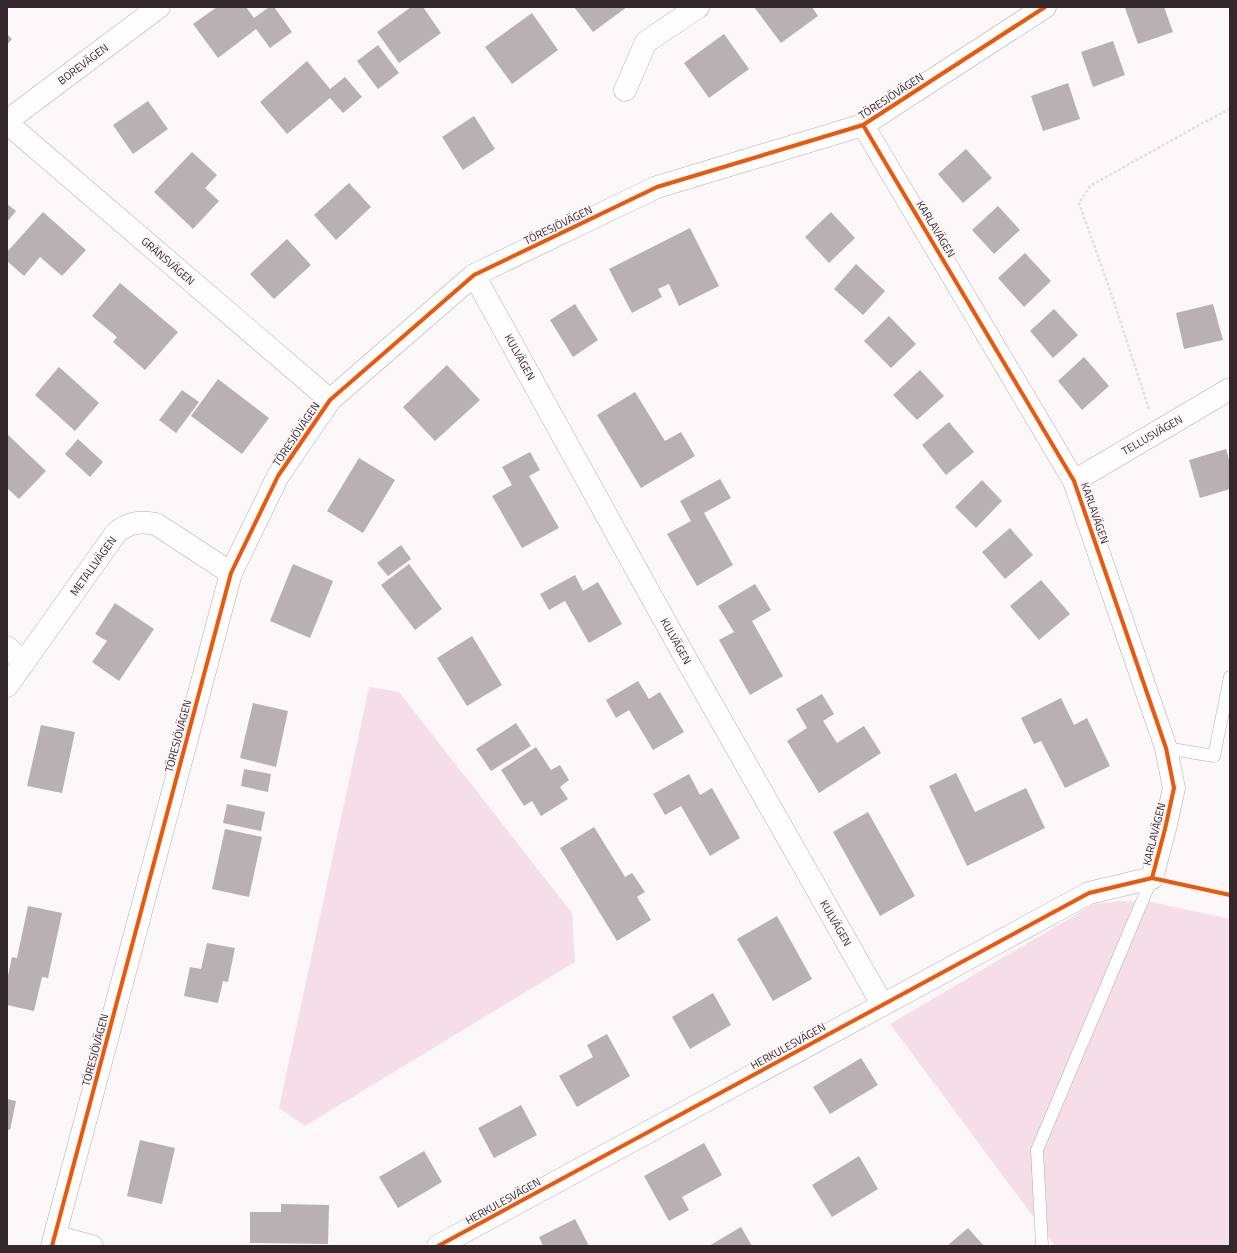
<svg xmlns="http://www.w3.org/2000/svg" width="1237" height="1253" font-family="'Titillium Web',sans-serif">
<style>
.green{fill:#f6dee8}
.building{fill:#b8b0b3}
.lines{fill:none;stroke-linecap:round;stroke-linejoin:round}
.lane-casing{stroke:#b3acaf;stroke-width:13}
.street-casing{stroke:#b3acaf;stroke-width:23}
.path{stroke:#e2dfe0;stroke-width:2.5;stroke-dasharray:3 2;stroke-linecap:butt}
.lane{stroke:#fffefe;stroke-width:12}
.street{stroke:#fffefe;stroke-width:22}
.cycleway-casing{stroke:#fdf6f9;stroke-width:6}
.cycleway{stroke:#e8590c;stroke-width:4}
.labels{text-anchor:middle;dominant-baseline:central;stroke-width:4;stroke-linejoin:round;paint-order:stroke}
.street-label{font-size:11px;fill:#34272d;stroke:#fdf6f9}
</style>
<rect width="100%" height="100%" fill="#fcf7f9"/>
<!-- green -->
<g class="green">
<polygon points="369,687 399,692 572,913 575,962 305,1126 279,1108"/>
<polygon points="1120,901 1151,902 1230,919 1230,1246 1055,1246 890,1024 1094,904"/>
</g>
<!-- building -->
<g class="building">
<polygon points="217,7 246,7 254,18 269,7 274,7 292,32 270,48 256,29 218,58 193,24"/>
<polygon points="411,7 423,7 441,33 399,63 377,32"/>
<polygon points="574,7 627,7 593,32"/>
<polygon points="754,7 812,7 818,16 781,43"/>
<polygon points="1127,7 1164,7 1173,32 1138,44 1125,8"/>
<polygon points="532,13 558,50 512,84 485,47"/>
<polygon points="7,34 12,39 7,45"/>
<polygon points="724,34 749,69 709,98 684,63"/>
<polygon points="1113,41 1125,75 1093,87 1081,52"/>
<polygon points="378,45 399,73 378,89 357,61"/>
<polygon points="307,61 330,89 345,77 362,97 343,113 330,98 287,134 260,102"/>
<polygon points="1068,83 1080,119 1043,131 1031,96"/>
<polygon points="148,101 168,129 133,154 113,125"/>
<polygon points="474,116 495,149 463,170 442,137"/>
<polygon points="966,149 992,178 963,203 938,174"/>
<polygon points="192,152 217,175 205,188 219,201 193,229 154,192"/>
<polygon points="349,183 371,207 336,240 314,215"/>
<polygon points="7,204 16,211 7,222"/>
<polygon points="998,206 1020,230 994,254 972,230"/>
<polygon points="43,212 86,250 62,276 40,257 24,276 7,261 7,252"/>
<polygon points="831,212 855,238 829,263 805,237"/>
<polygon points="690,228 719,286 679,306 669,284 658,289 662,297 632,313 609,269"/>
<polygon points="287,239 311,265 274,299 250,274"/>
<polygon points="1025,253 1051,281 1024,307 998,278"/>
<polygon points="856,264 885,291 863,315 834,289"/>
<polygon points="120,283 178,332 145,370 113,342 117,337 92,316"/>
<polygon points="575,304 598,340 573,357 550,320"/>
<polygon points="1213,304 1223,340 1184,349 1176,313"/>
<polygon points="1054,309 1078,335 1053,358 1030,331"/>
<polygon points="889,316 916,344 891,368 864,341"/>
<polygon points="1084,357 1109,386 1082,410 1058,381"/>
<polygon points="447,365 480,400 435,441 403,407"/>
<polygon points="59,367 99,403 75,431 35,395"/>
<polygon points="920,370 944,396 917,420 893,395"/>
<polygon points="218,379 269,418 242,454 191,416"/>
<polygon points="182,390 199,402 176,433 159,420"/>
<polygon points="635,392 665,441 681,432 695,456 641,488 597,415"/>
<polygon points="949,422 974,452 946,475 922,445"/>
<polygon points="7,434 46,471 19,499 7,488"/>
<polygon points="78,439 103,462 90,477 65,454"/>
<polygon points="1226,449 1230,463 1230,489 1200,498 1189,460"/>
<polygon points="530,452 540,470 529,476 559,528 522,548 492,496 512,485 502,467"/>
<polygon points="359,458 395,480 363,533 327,511"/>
<polygon points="720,479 731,498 704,513 733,565 697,586 667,534 691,521 680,501"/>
<polygon points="982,480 1002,501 976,528 955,507"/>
<polygon points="1010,528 1033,555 1005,579 982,552"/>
<polygon points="401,545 411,559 388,576 377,563"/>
<polygon points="293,564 333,581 310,638 270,621"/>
<polygon points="409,564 442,609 415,630 381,585"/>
<polygon points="575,575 583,591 598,582 622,624 589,643 565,601 549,610 540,594"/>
<polygon points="1041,580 1070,614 1039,640 1010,606"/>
<polygon points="755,584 771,610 752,621 783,676 750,695 719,640 734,632 718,606"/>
<polygon points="115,603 154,629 119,681 92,662 107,641 95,634"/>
<polygon points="472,636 502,685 467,706 437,658"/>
<polygon points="638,681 649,699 660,692 684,732 653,750 629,710 616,718 606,700"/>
<polygon points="822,694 834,714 823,721 837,743 864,726 881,753 819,793 787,741 807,728 796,709"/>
<polygon points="1061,698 1074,725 1087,718 1110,766 1065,788 1041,741 1034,744 1021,718"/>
<polygon points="253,703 288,711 276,767 240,758"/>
<polygon points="516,723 531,746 491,771 476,749"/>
<polygon points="41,725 75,732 62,793 27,786"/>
<polygon points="536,747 551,770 560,765 569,780 560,787 568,799 541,816 532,801 524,806 501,770"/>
<polygon points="244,769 271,774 268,792 241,786"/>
<polygon points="956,773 975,812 1026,788 1045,828 967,866 929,786"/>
<polygon points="689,774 700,795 712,788 740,838 710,856 681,806 665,815 653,794"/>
<polygon points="227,804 265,812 261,831 223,823"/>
<polygon points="868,812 915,896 880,916 833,832"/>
<polygon points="594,827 625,877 632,873 645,892 637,897 651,920 617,941 560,848"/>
<polygon points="225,829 262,837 249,897 212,889"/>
<polygon points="28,906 62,913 48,978 42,977 34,1011 7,1005 7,980 12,957 17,958"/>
<polygon points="777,916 812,979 773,1001 737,939"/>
<polygon points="207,943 235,948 228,982 223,981 218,1003 184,996 190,967 201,969"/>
<polygon points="713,993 731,1025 690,1049 672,1017"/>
<polygon points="607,1034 630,1076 577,1107 559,1076 593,1057 587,1045"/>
<polygon points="861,1058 878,1085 830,1114 813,1087"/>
<polygon points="7,1099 16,1101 10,1130 7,1129"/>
<polygon points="521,1105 537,1135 494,1158 478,1128"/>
<polygon points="140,1140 175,1148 162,1204 127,1196"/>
<polygon points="704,1143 722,1175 682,1197 689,1210 669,1221 644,1176"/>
<polygon points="424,1151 442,1182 398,1208 379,1177"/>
<polygon points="859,1156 878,1189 832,1217 812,1185"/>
<polygon points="281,1204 329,1205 328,1244 250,1243 250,1212 281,1212"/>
<polygon points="575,1219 589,1246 543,1246 539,1237"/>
<polygon points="741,1227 752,1246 709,1246"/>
<polygon points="968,1228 984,1246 947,1246"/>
</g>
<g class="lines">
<!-- lane casing -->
<g class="lane-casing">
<g id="lane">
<polyline points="1166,748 1214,756 1230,677"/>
<polyline points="1042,1246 1037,1150 1152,878"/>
</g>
</g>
<!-- street casing -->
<g class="street-casing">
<g id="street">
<polyline points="625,90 646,42 698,7"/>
<polyline points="7,121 159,7"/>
<polyline points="7,123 330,400"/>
<polyline points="474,275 672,634 882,1004"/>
<polyline points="1074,481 1230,389"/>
<polyline points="7,647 24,663"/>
<path d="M7,686L116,533C129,522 140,521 156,524L231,573"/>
<polyline points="55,1236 92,1246"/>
<polyline points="52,1246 231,573 278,476 330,400 474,275 657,187 863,125 1045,7"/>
<polyline points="438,1246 1089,893 1152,878 1165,829 1174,788 1166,748 1074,481 863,125"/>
</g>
</g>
<!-- path -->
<polyline class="path" points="1149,409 1110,290 1079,203 1090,186 1201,124 1230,109"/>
<!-- lane -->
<use href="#lane" class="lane"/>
<!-- street -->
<use href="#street" class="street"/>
<!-- cycleway casing -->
<g class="cycleway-casing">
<g id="cycleway">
<polyline points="863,125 1074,481 1166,748 1174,788 1165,829 1152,878"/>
<polyline points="52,1246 231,573 278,476 330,400 474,275 657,187 863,125 1045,7"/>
<polyline points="438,1246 1089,893 1152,878 1230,895"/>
</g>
</g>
<!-- cycleway -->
<use href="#cycleway" class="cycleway"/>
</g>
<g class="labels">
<!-- street labels -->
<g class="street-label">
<text transform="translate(83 64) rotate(-37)">BOREVÄGEN</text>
<text transform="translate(891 96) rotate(-33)">TÖRESJÖVÄGEN</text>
<text transform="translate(558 225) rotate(-26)">TÖRESJÖVÄGEN</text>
<text transform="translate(936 229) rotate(59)">KARLAVÄGEN</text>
<text transform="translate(168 261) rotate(41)">GRÄNSVÄGEN</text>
<text transform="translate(520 357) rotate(61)">KULVÄGEN</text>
<text transform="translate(296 434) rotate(-56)">TÖRESJÖVÄGEN</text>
<text transform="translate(1152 435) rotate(-30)">TELLUSVÄGEN</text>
<text transform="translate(1095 513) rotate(71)">KARLAVÄGEN</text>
<text transform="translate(93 566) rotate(-54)">METALLVÄGEN</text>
<text transform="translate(676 641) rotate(61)">KULVÄGEN</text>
<text transform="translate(178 736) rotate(-75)">TÖRESJÖVÄGEN</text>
<text transform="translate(1154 834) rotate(-76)">KARLAVÄGEN</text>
<text transform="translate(836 923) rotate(60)">KULVÄGEN</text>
<text transform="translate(788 1046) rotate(-29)">HERKULESVÄGEN</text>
<text transform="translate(95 1050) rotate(-75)">TÖRESJÖVÄGEN</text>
<text transform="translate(503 1201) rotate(-29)">HERKULESVÄGEN</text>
</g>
</g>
<!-- border -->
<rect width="1237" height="1253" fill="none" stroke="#34272d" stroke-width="16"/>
</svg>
